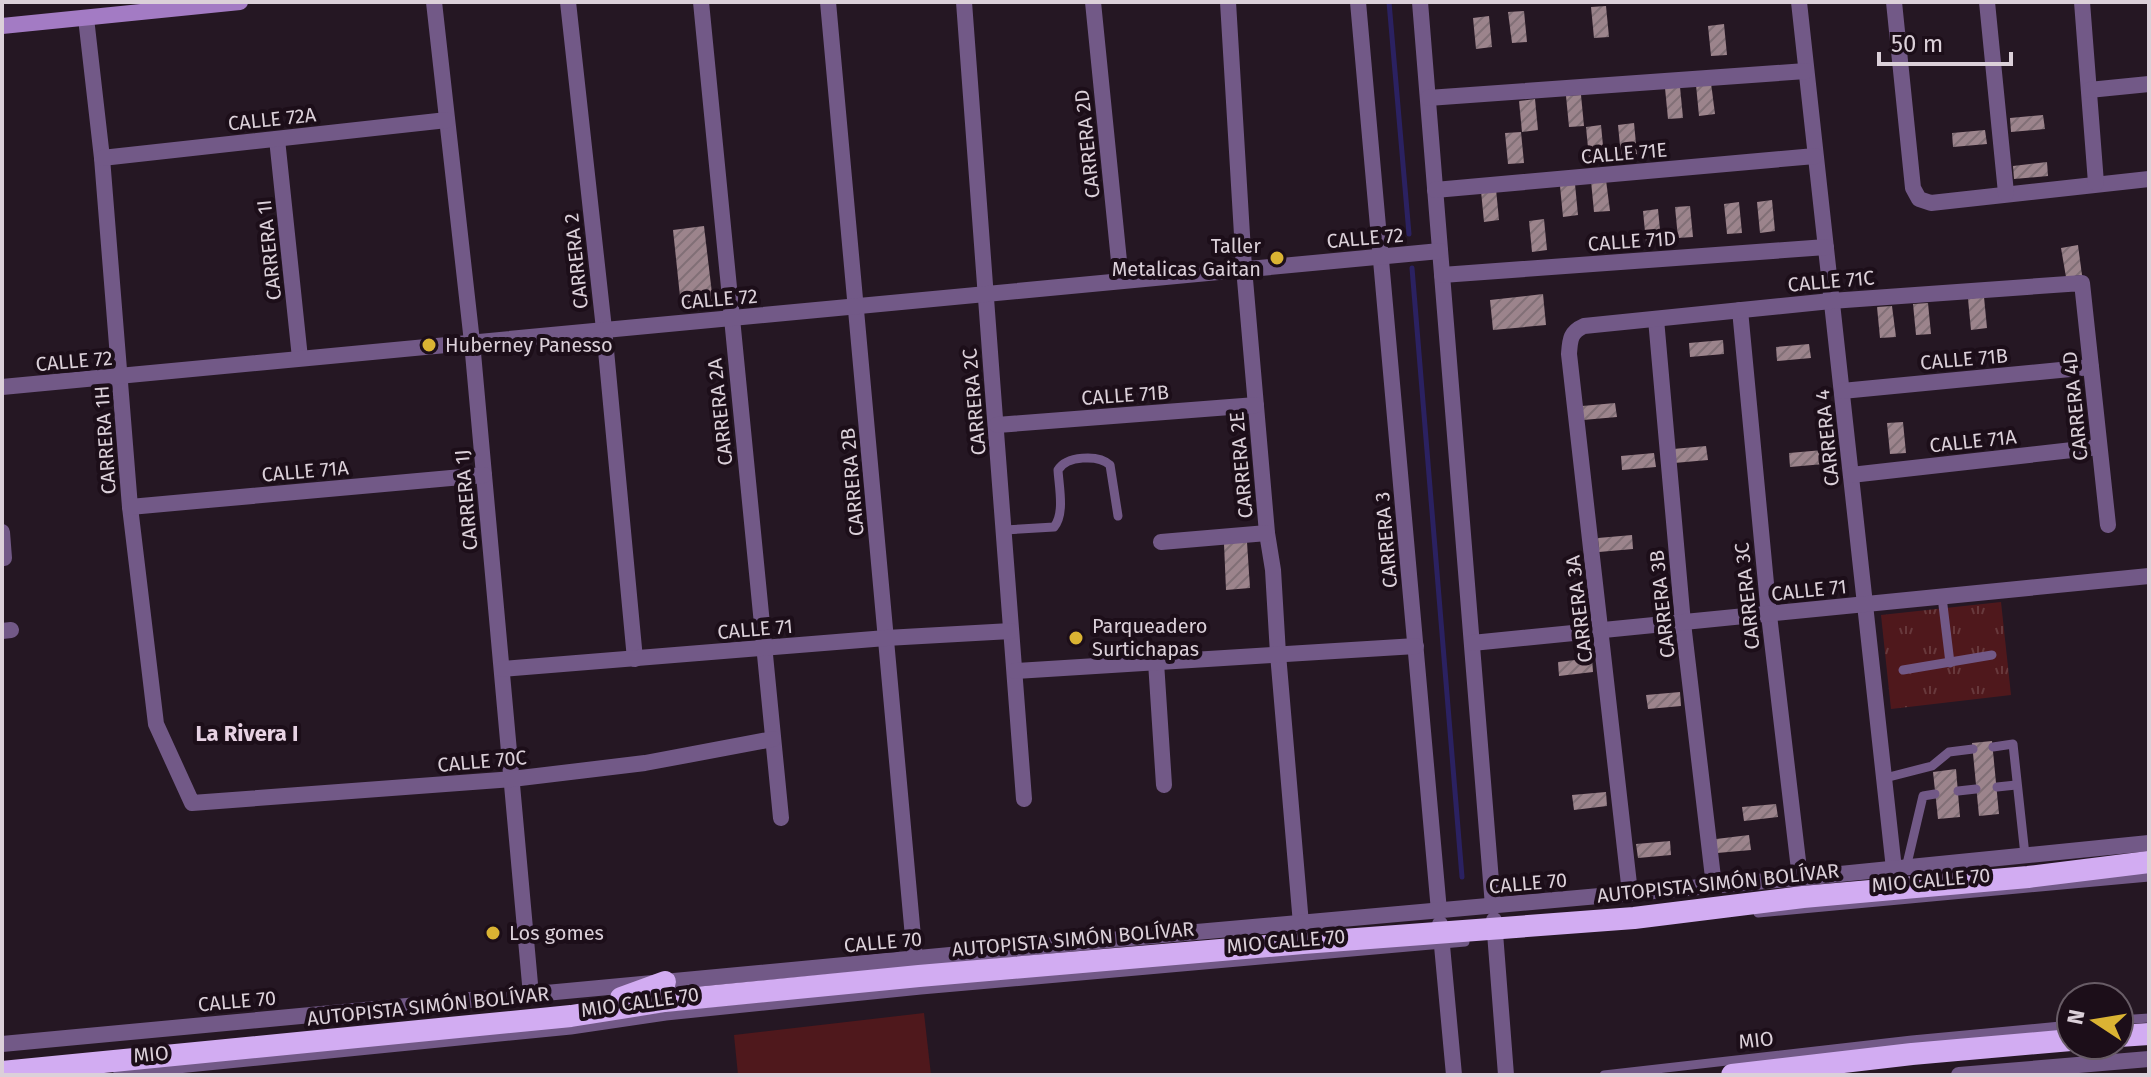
<svg xmlns="http://www.w3.org/2000/svg" width="2151" height="1077" font-family="'Fira Sans',sans-serif">
<style>
.grass{fill:url(#grass-tufts)}
.green{fill:#4f181c}
.lines{fill:none;stroke-linecap:round;stroke-linejoin:round}
.stream{stroke:#2b2161;stroke-width:5}
.building{fill:url(#building-hatch)}
.service{stroke:#725987;stroke-width:9}
.minor{stroke:#725987;stroke-width:16}
.tertiary{stroke:#725987;stroke-width:16}
.secondary{stroke:#a37bc4;stroke-width:16}
.trunk{stroke:#d2acf2;stroke-width:22}
.poi-dot{fill:#dab333;stroke:#1c0e19;stroke-width:3}
.labels{text-anchor:middle;dominant-baseline:central;stroke-width:8;stroke-linejoin:round;paint-order:stroke}
.street-label{font-size:20px;fill:#dbd0d9;stroke:#1c0e19}
.poi-label{font-size:20px;fill:#dbd0d9;stroke:#1c0e19;text-anchor:start}
.neighbourhood-label{font-size:22px;font-weight:bold;fill:#e7d2e3;stroke:#1c0e19}
</style>
<defs>
<pattern id="grass-tufts" width="24" height="20" patternUnits="userSpaceOnUse" patternTransform="scale(2)"><rect width="24" height="20" fill="#4f181c"/><path d="M3 7l-1-3M5 7V3M7 7l1-3M15 17l-1-3M17 17v-4M19 17l1-3" fill="none" stroke="#68393c"/></pattern>
<pattern id="building-hatch" width="6" height="6" patternUnits="userSpaceOnUse" patternTransform="scale(2)"><rect width="6" height="6" fill="#9c848c"/><path d="M-1 1l2-2M0 6l6-6M5 7l2-2" fill="none" stroke="#816f76"/></pattern>
</defs>
<rect width="100%" height="100%" fill="#251723"/>
<!-- grass -->
<polygon class="grass" points="2001,602 2011,695 1891,709 1881,615"/>
<!-- green -->
<polygon class="green" points="924,1013 931,1075 738,1075 734,1035"/>
<g class="lines">
<!-- stream -->
<g class="stream">
<polyline points="1389,2 1409,234"/>
<polyline points="1412,268 1462,877"/>
</g>
</g>
<!-- building -->
<g class="building">
<polygon points="1606,6 1609,37 1594,38 1591,7"/>
<polygon points="1524,11 1527,42 1512,43 1508,12"/>
<polygon points="1489,16 1492,47 1476,49 1473,18"/>
<polygon points="1724,24 1727,55 1711,56 1708,26"/>
<polygon points="1711,83 1715,114 1699,116 1696,85"/>
<polygon points="1680,87 1683,118 1668,119 1665,88"/>
<polygon points="1581,95 1584,126 1569,127 1566,96"/>
<polygon points="1535,99 1538,130 1522,132 1519,101"/>
<polygon points="2043,115 2045,129 2011,132 2010,118"/>
<polygon points="1634,123 1637,154 1621,156 1618,125"/>
<polygon points="1601,125 1604,156 1589,158 1586,127"/>
<polygon points="1985,130 1987,144 1953,147 1952,133"/>
<polygon points="1521,132 1524,163 1508,164 1505,133"/>
<polygon points="2047,162 2048,176 2014,179 2013,166"/>
<polygon points="1606,180 1610,211 1594,212 1591,181"/>
<polygon points="1575,184 1578,215 1563,217 1560,186"/>
<polygon points="1496,189 1499,220 1484,222 1481,191"/>
<polygon points="1772,200 1775,231 1760,233 1757,202"/>
<polygon points="1739,202 1742,233 1727,234 1724,204"/>
<polygon points="1690,206 1693,237 1678,238 1675,207"/>
<polygon points="1658,209 1661,240 1646,242 1643,211"/>
<polygon points="1544,219 1547,250 1532,252 1529,221"/>
<polygon points="704,226 713,302 681,306 673,230"/>
<polygon points="2078,245 2082,275 2066,277 2061,248"/>
<polygon points="1543,294 1546,325 1493,330 1490,300"/>
<polygon points="1984,297 1987,328 1971,330 1968,299"/>
<polygon points="1928,303 1931,334 1916,335 1913,304"/>
<polygon points="1892,306 1896,337 1880,338 1877,307"/>
<polygon points="1723,340 1724,354 1690,357 1689,343"/>
<polygon points="1809,344 1811,358 1777,361 1776,347"/>
<polygon points="1615,403 1617,417 1583,420 1582,406"/>
<polygon points="1903,422 1906,453 1890,454 1887,423"/>
<polygon points="1706,446 1708,460 1674,463 1673,449"/>
<polygon points="1823,450 1824,464 1790,467 1789,453"/>
<polygon points="1654,453 1656,467 1622,470 1621,456"/>
<polygon points="1632,535 1633,549 1599,552 1598,538"/>
<polygon points="1247,542 1250,588 1226,590 1224,544"/>
<polygon points="1592,658 1593,672 1559,676 1558,662"/>
<polygon points="1680,692 1681,706 1648,709 1646,695"/>
<polygon points="1992,741 1999,814 1979,816 1972,743"/>
<polygon points="1956,769 1960,817 1938,819 1933,772"/>
<polygon points="1606,792 1607,806 1574,810 1572,795"/>
<polygon points="1776,804 1778,817 1744,821 1742,807"/>
<polygon points="1749,835 1751,850 1717,853 1716,839"/>
<polygon points="1670,841 1671,855 1638,858 1636,844"/>
</g>
<g class="lines">
<!-- service -->
<g class="service">
<path d="M1005,530L1054,527C1065,514 1059,487 1058,470C1066,456 1098,454 1110,465L1118,516"/>
<polyline points="1942,597 1950,663"/>
<polyline points="1903,670 1992,655"/>
<polyline points="1993,747 2013,744 2025,855"/>
<polyline points="1885,778 1932,766 1949,752 1973,749"/>
<polyline points="1997,787 2016,785"/>
<polyline points="1958,791 1976,789"/>
<polyline points="1906,868 1923,796 1935,794"/>
<polyline points="1758,913 2149,877"/>
<polyline points="2119,1020 2149,1018"/>
<polyline points="117,1075 571,1030 666,1016 921,990 1465,942"/>
<polyline points="1604,1075 1912,1040 2071,1025"/>
</g>
<!-- minor -->
<g class="minor">
<polyline points="434,2 472,342 531,995"/>
<polyline points="568,2 604,329 635,659"/>
<polyline points="701,2 781,818"/>
<polyline points="828,2 915,959"/>
<path d="M964,2C983,268 1004,533 1024,799"/>
<polyline points="1093,2 1121,281"/>
<polyline points="1228,2 1244,268 1267,533 1273,570 1278,654 1301,924"/>
<polyline points="1358,2 1439,911"/>
<polyline points="1420,2 1493,906"/>
<polyline points="1799,2 1894,869"/>
<polyline points="1894,2 1913,188 1919,199 1931,203 2149,179"/>
<polyline points="1987,2 2006,193"/>
<polyline points="2082,2 2096,183"/>
<polyline points="86,18 102,158 130,507 156,724 192,803 512,779 645,763 773,739"/>
<polyline points="2089,90 2149,84"/>
<polyline points="1428,98 1806,71"/>
<polyline points="277,139 300,358"/>
<polyline points="102,158 447,120"/>
<polyline points="1435,190 1815,156"/>
<polyline points="1442,275 1826,247"/>
<polyline points="1740,310 1769,615 1800,878"/>
<polyline points="1656,319 1683,623 1714,886"/>
<polyline points="2,387 1440,251"/>
<polyline points="1842,391 2091,367"/>
<polyline points="997,425 1256,405"/>
<polyline points="1851,475 2099,447"/>
<polyline points="130,507 484,475"/>
<polyline points="2,532 4,558"/>
<polyline points="1161,542 1267,533"/>
<polyline points="2,631 11,630"/>
<polyline points="1472,643 2149,576"/>
<polyline points="1156,662 1164,785"/>
<polyline points="502,669 886,638 1011,631"/>
<polyline points="1015,671 1416,646"/>
<path d="M1630,893L1569,354C1570,340 1570,332 1584,326L1831,301L2082,283L2108,525"/>
</g>
<!-- tertiary -->
<g class="tertiary">
<polyline points="1494,920 1506,1075"/>
<polyline points="1440,924 1454,1075"/>
<polyline points="2,1044 1174,934 1800,878 2149,843"/>
<polyline points="1959,1075 2149,1059"/>
</g>
<!-- secondary -->
<polyline class="secondary" points="2,26 240,2"/>
<!-- trunk -->
<g class="trunk">
<polyline points="621,998 665,982"/>
<polyline points="2119,1036 2149,1034"/>
<polyline points="2,1072 571,1016 665,1001 919,976 1303,943 1634,918 1803,897 2028,877 2149,862"/>
<polyline points="1732,1075 1912,1054 2071,1040"/>
</g>
</g>
<!-- markers -->
<g class="poi-dot">
<circle cx="1277" cy="258" r="8"/>
<circle cx="429" cy="345" r="8"/>
<circle cx="1076" cy="638" r="8"/>
<circle cx="493" cy="933" r="8"/>
</g>
<g class="labels">
<!-- street labels -->
<g class="street-label">
<text transform="translate(272 119) rotate(-6)">CALLE 72A</text>
<text transform="translate(1087 144) rotate(-96)">CARRERA 2D</text>
<text transform="translate(1624 153) rotate(-5)">CALLE 71E</text>
<text transform="translate(1365 238) rotate(-5)">CALLE 72</text>
<text transform="translate(1632 241) rotate(-4)">CALLE 71D</text>
<text transform="translate(269 250) rotate(-96)">CARRERA 1I</text>
<text transform="translate(576 261) rotate(-96)">CARRERA 2</text>
<text transform="translate(1831 281) rotate(-5)">CALLE 71C</text>
<text transform="translate(719 299) rotate(-5)">CALLE 72</text>
<text transform="translate(1964 359) rotate(-5)">CALLE 71B</text>
<text transform="translate(74 361) rotate(-5)">CALLE 72</text>
<text transform="translate(1125 395) rotate(-4)">CALLE 71B</text>
<text transform="translate(974 402) rotate(-95)">CARRERA 2C</text>
<text transform="translate(2075 406) rotate(-96)">CARRERA 4D</text>
<text transform="translate(720 412) rotate(-96)">CARRERA 2A</text>
<text transform="translate(1827 438) rotate(-96)">CARRERA 4</text>
<text transform="translate(105 440) rotate(-94)">CARRERA 1H</text>
<text transform="translate(1973 441) rotate(-6)">CALLE 71A</text>
<text transform="translate(1241 465) rotate(-95)">CARRERA 2E</text>
<text transform="translate(305 471) rotate(-5)">CALLE 71A</text>
<text transform="translate(852 482) rotate(-95)">CARRERA 2B</text>
<text transform="translate(466 500) rotate(-95)">CARRERA 1J</text>
<text transform="translate(1386 540) rotate(-95)">CARRERA 3</text>
<text transform="translate(1809 590) rotate(-6)">CALLE 71</text>
<text transform="translate(1747 596) rotate(-96)">CARRERA 3C</text>
<text transform="translate(1662 604) rotate(-96)">CARRERA 3B</text>
<text transform="translate(1579 609) rotate(-97)">CARRERA 3A</text>
<text transform="translate(755 629) rotate(-5)">CALLE 71</text>
<text transform="translate(482 761) rotate(-5)">CALLE 70C</text>
<text transform="translate(1931 880) rotate(-5)">MIO CALLE 70</text>
<text transform="translate(1528 883) rotate(-5)">CALLE 70</text>
<text transform="translate(1718 883) rotate(-6)">AUTOPISTA SIMÓN BOLÍVAR</text>
<text transform="translate(1073 939) rotate(-5)">AUTOPISTA SIMÓN BOLÍVAR</text>
<text transform="translate(1286 941) rotate(-5)">MIO CALLE 70</text>
<text transform="translate(883 942) rotate(-5)">CALLE 70</text>
<text transform="translate(237 1001) rotate(-5)">CALLE 70</text>
<text transform="translate(640 1002) rotate(-8)">MIO CALLE 70</text>
<text transform="translate(428 1006) rotate(-6)">AUTOPISTA SIMÓN BOLÍVAR</text>
<text transform="translate(1756 1040) rotate(-6)">MIO</text>
<text transform="translate(151 1054) rotate(-5)">MIO</text>
</g>
<!-- poi labels -->
<g class="poi-label">
<text x="1261" y="246" text-anchor="end">Taller<tspan x="1261" dy="23">Metalicas Gaitan</tspan></text>
<text x="445" y="345">Huberney Panesso</text>
<text x="1092" y="626">Parqueadero<tspan x="1092" dy="23">Surtichapas</tspan></text>
<text x="509" y="933">Los gomes</text>
</g>
<!-- neighbourhood labels -->
<g class="neighbourhood-label">
<text x="247" y="733">La Rivera I</text>
</g>
</g>
<!-- border -->
<rect width="2151" height="1077" fill="none" stroke="#dbd0d9" stroke-width="8"/>
<!-- north arrow -->
<g transform="translate(2095 1021) rotate(282)"><circle r="38" fill="#1c0e19" stroke="#685c66" stroke-width="2"/>
<path d="M0-6L14 30L0 20L-14 30Z" fill="#dab333"/>
<text y="-12" font-size="22" font-weight="bold" text-anchor="middle" fill="#dbd0d9">N</text>
</g>
<!-- scale -->
<path d="M1879 52v12h132v-12" fill="none" stroke="#dbd0d9" stroke-width="4"/>
<text x="1891" y="52" font-size="24" fill="#dbd0d9" stroke="#1c0e19" stroke-width="6" paint-order="stroke">50 m</text>
</svg>
